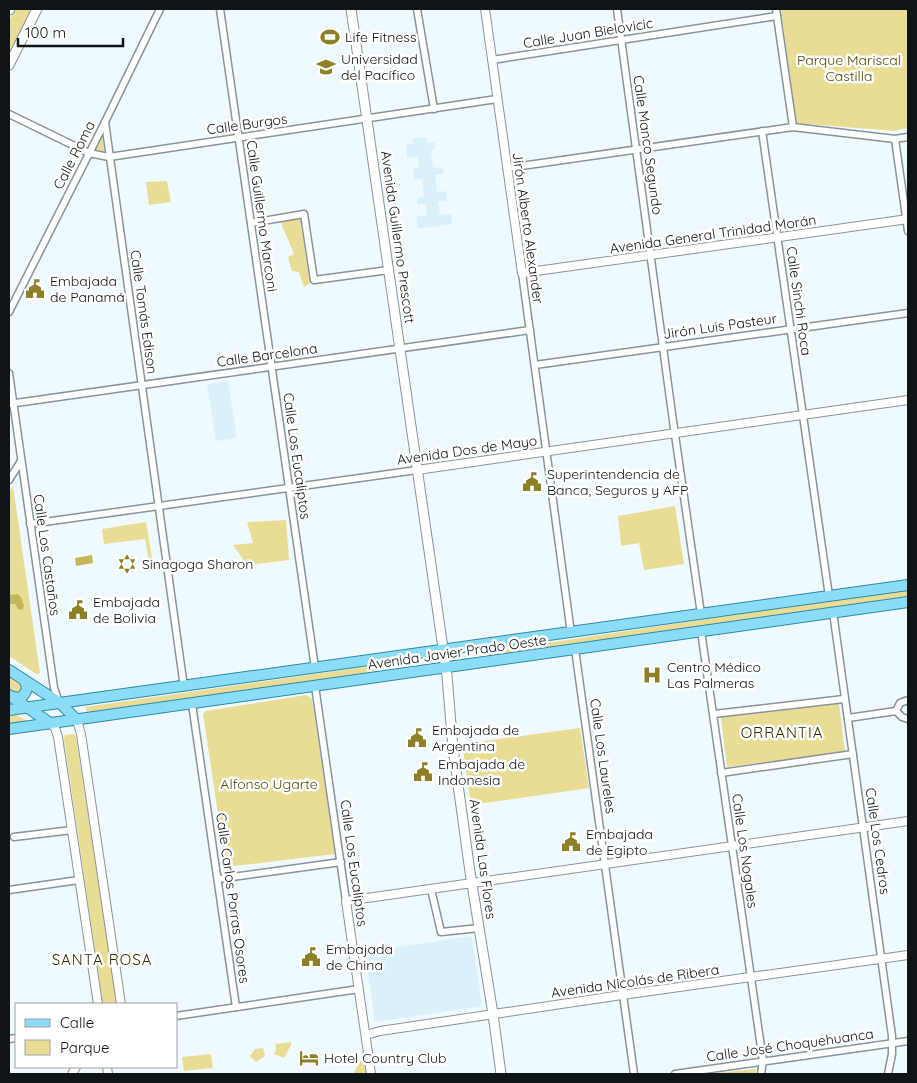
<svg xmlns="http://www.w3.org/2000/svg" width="917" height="1083" font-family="Quicksand,sans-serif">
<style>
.built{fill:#dbf1fa}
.green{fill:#e9dd96}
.water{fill:#c5b65c}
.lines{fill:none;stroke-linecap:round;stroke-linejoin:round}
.minor-casing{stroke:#889499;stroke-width:9}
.tertiary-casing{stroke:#889499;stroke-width:10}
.secondary-casing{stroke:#889499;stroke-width:11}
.primary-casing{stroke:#2d88a4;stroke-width:12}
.minor{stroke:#fff;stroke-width:6}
.tertiary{stroke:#fff;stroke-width:8}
.secondary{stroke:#fff;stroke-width:9}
.primary{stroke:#8bddf7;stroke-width:10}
.labels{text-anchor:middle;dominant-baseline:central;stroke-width:5;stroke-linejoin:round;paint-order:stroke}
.street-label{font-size:14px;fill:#0f1416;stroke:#fff}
.poi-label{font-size:14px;fill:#0f1416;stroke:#fff;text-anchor:start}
.park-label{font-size:14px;fill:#544900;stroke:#fff}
.neighbourhood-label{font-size:15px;letter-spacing:1px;fill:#332d01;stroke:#fff}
</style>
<rect width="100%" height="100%" fill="#effaff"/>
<!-- built -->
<g class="built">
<polygon points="426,137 427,143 434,142 435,149 431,150 433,168 443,167 444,174 435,175 437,192 446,191 447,201 438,202 440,215 451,214 452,224 418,229 416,216 427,215 425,204 417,205 417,198 424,196 422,179 414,180 413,169 419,168 417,157 407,158 406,144 413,144 412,139"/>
<polygon points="228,381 237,438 216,441 207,384"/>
<polygon points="472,936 482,1006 375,1022 365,952"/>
</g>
<!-- green -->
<g class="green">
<polygon points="15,9 33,9 9,59 9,21"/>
<polygon points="781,9 908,9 908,128 894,131 796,123"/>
<polygon points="100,136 103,136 104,151 96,151 94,149"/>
<polygon points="167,181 171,202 149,205 146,182"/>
<polygon points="300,219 310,283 304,287 299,272 292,271 288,257 294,254 280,221"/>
<polygon points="13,486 40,673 36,674 9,656 9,492"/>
<polygon points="675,506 684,564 644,570 639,543 621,546 618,516"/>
<polygon points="286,520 289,560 247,565 233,545 253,543 247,522"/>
<polygon points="146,522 154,570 151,571 145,539 104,544 102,529"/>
<polygon points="908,589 908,596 487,657 486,652"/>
<polygon points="399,662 400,666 379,669 363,674 87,712 85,707"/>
<polygon points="9,676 23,687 23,692 15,694 9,690"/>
<polygon points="306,695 312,699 335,854 226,867 203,714 206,711"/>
<polygon points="838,696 845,752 727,767 720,711"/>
<polygon points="9,714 15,714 27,721 9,724"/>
<polygon points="580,728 589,788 471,805 462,744"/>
<polygon points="74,734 76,737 117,1004 103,1004 64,739 65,735"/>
<polygon points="291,1042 291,1045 284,1058 274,1054 276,1048 275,1044"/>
<polygon points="263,1048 265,1056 256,1062 250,1056 255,1049"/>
<polygon points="211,1054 213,1068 184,1071 182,1057"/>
<polygon points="365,1059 367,1074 353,1074 361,1060"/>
<polygon points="756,1069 755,1074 706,1074"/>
</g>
<!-- water -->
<g class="water">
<polygon points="92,555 93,563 76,566 75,558"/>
<polygon points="18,594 21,597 24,606 22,610 18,609 15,604 9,604 9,595"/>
</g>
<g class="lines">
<!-- minor casing -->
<g class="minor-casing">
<g id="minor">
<polyline points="220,9 315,668"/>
<polyline points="417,9 434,109"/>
<polyline points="617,9 673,421 701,614"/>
<polyline points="776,9 793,127"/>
<polyline points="492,60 777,16"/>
<polyline points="9,114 89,153 109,157 497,99"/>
<polyline points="105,122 184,687"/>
<polyline points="762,131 829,596"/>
<polyline points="895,139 908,231"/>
<polyline points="507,168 793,127 895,139 908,137"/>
<polyline points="251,223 304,214 314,280 389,270"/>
<polyline points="522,273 571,633"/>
<polyline points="9,312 105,122 160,9"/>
<polyline points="535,365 908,313"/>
<polyline points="9,373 54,688 59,702"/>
<polyline points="9,404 530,330"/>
<polyline points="9,480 21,461"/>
<polyline points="30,524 417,470"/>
<polyline points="833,612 892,1036 892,1054 888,1074"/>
<polyline points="701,631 763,1061 761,1074"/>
<polyline points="575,649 634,1074"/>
<polyline points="315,686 346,901"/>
<polyline points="192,704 236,1007"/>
<polyline points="896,711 900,703 908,700"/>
<polyline points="896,711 902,717 908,719"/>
<polyline points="714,714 844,699"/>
<polyline points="848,718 896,711"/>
<polyline points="721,773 853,754"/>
<polyline points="14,837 72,830"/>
<polyline points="218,879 341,862"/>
<polyline points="431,889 441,932 479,928"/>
<polyline points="9,890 79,880"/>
<polyline points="176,1016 359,989"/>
<polyline points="9,1039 16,1038"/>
<polyline points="675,1074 908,1041"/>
</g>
</g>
<!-- tertiary casing -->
<g class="tertiary-casing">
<g id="tertiary">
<polyline points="485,9 522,273 908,219"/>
<polyline points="417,470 908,400"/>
<polyline points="77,720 81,734 121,1004"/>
<polyline points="50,723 55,728 58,737 98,1004"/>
<polyline points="366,1035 380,1031 615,996 908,955"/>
<polyline points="107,1067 108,1074"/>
<polyline points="72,1074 76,1067"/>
<polyline points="371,1074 346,901 908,821"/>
</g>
</g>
<!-- secondary casing -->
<g class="secondary-casing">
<g id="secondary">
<polyline points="351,9 447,676 453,748 470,872 493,1014 501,1074"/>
<polyline points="9,10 10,9"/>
<polyline points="9,65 37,9"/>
</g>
</g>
<!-- primary casing -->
<g class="primary-casing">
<g id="primary">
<polyline points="9,670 60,703 77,720"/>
<polyline points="9,695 50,723"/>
<path d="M12,697L20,698C27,693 29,687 24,680"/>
<polyline points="9,710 908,585"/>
<polyline points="9,729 908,602"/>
</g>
</g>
<!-- minor -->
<use href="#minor" class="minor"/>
<!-- tertiary -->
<use href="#tertiary" class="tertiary"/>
<!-- secondary -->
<use href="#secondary" class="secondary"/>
<!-- primary -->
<use href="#primary" class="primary"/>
</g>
<!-- icons -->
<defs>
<g id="stadium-bare" transform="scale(1.5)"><path d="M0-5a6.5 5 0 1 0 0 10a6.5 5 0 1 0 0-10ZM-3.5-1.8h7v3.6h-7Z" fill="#8e8026" stroke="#fff" stroke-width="2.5" paint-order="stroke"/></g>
<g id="university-bare" transform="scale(1.5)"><path d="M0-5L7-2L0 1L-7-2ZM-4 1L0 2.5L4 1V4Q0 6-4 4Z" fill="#8e8026" stroke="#fff" stroke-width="2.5" paint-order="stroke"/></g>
<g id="civic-bare" transform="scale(1.5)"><path d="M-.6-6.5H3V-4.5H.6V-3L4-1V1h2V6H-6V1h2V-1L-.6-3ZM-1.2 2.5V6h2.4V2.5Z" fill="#8e8026" stroke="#fff" stroke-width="2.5" paint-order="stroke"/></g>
<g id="synagogue-bare" transform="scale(1.5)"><path d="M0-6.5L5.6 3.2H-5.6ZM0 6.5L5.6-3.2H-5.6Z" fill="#8e8026" stroke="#fff" stroke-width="2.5" paint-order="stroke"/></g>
<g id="hospital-bare" transform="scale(1.5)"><path d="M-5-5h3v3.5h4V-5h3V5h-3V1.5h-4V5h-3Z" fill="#8e8026" stroke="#fff" stroke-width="2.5" paint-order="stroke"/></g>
<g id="hotel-bare" transform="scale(1.5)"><path d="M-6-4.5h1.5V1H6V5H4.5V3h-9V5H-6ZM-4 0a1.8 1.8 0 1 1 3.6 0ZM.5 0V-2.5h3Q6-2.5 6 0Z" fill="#8e8026" stroke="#fff" stroke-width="2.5" paint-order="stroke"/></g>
</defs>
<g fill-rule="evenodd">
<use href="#stadium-bare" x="330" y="37"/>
<use href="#university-bare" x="326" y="67"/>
<use href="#civic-bare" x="35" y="289"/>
<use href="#civic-bare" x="532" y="482"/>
<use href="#synagogue-bare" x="127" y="564"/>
<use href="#civic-bare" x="78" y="610"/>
<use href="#hospital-bare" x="652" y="675"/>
<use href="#civic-bare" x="417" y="738"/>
<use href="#civic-bare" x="423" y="772"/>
<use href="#civic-bare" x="571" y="842"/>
<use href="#civic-bare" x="311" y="957"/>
<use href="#hotel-bare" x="309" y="1058"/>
</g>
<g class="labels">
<!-- street labels -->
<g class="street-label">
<text transform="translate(588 33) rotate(-9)">Calle Juan Bielovicic</text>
<text transform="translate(247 124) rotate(-8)">Calle Burgos</text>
<text transform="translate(648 145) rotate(82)">Calle Manco Segundo</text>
<text transform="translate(74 155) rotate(-63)">Calle Roma</text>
<text transform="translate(262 216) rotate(82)">Calle Guillermo Marconi</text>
<text transform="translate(528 228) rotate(82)">Jirón Alberto Alexander</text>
<text transform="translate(713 234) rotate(-8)">Avenida General Trinidad Morán</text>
<text transform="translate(398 237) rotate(82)">Avenida Guillermo Prescott</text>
<text transform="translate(799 301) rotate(82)">Calle Sinchi Roca</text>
<text transform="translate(144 312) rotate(82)">Calle Tomás Edison</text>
<text transform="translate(720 326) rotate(-8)">Jirón Luis Pasteur</text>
<text transform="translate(267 355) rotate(-8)">Calle Barcelona</text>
<text transform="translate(467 450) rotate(-8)">Avenida Dos de Mayo</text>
<text transform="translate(297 456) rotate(82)">Calle Los Eucaliptos</text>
<text transform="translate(47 555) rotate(82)">Calle Los Castaños</text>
<text transform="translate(457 652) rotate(-8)">Avenida Javier Prado Oeste</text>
<text transform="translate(603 756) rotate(82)">Calle Los Laureles</text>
<text transform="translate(878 841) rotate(82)">Calle Los Cedros</text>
<text transform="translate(745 851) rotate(82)">Calle Los Nogales</text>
<text transform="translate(483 859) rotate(82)">Avenida Las Flores</text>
<text transform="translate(354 863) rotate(82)">Calle Los Eucaliptos</text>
<text transform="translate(233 898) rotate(82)">Calle Carlos Porras Osores</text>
<text transform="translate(635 981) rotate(-8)">Avenida Nicolás de Ribera</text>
<text transform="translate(790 1045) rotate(-8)">Calle José Choquehuanca</text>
</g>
<!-- poi labels -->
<g class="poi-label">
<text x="345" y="37">Life Fitness</text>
<text x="341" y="59">Universidad<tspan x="341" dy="16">del Pacífico</tspan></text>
<text x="50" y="281">Embajada<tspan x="50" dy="16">de Panamá</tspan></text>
<text x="547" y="474">Superintendencia de<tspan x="547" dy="16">Banca, Seguros y AFP</tspan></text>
<text x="142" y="564">Sinagoga Sharon</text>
<text x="93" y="602">Embajada<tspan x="93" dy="16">de Bolivia</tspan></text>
<text x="667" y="667">Centro Médico<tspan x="667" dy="16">Las Palmeras</tspan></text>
<text x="432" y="730">Embajada de<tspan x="432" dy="16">Argentina</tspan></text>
<text x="438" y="764">Embajada de<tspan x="438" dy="16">Indonesia</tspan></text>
<text x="586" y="834">Embajada<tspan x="586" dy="16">de Egipto</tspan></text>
<text x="326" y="949">Embajada<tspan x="326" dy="16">de China</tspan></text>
<text x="324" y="1058">Hotel Country Club</text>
</g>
<!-- park labels -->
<g class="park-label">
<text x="849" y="60">Parque Mariscal<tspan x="849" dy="16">Castilla</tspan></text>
<text x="269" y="784">Alfonso Ugarte</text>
</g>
<!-- neighbourhood labels -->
<g class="neighbourhood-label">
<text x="782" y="732">ORRANTIA</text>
<text x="102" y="959">SANTA ROSA</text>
</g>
</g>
<!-- border -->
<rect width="917" height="1083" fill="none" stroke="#0f1416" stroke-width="20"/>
<!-- legend -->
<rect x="15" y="1003" width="162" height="65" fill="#ffffff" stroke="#9fa1a2"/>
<rect x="25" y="1019" width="25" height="8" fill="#8bddf7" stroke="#9fa1a2"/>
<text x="60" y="1028" font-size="15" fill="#0f1416">Calle</text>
<rect x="25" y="1040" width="25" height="15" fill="#e9dd96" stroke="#9fa1a2"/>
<text x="60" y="1053" font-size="15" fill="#0f1416">Parque</text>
<!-- scale -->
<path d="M18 38v8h105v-8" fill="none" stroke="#0f1416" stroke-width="2.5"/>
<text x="25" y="38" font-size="15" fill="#0f1416" stroke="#ffffff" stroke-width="4" paint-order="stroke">100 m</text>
</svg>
